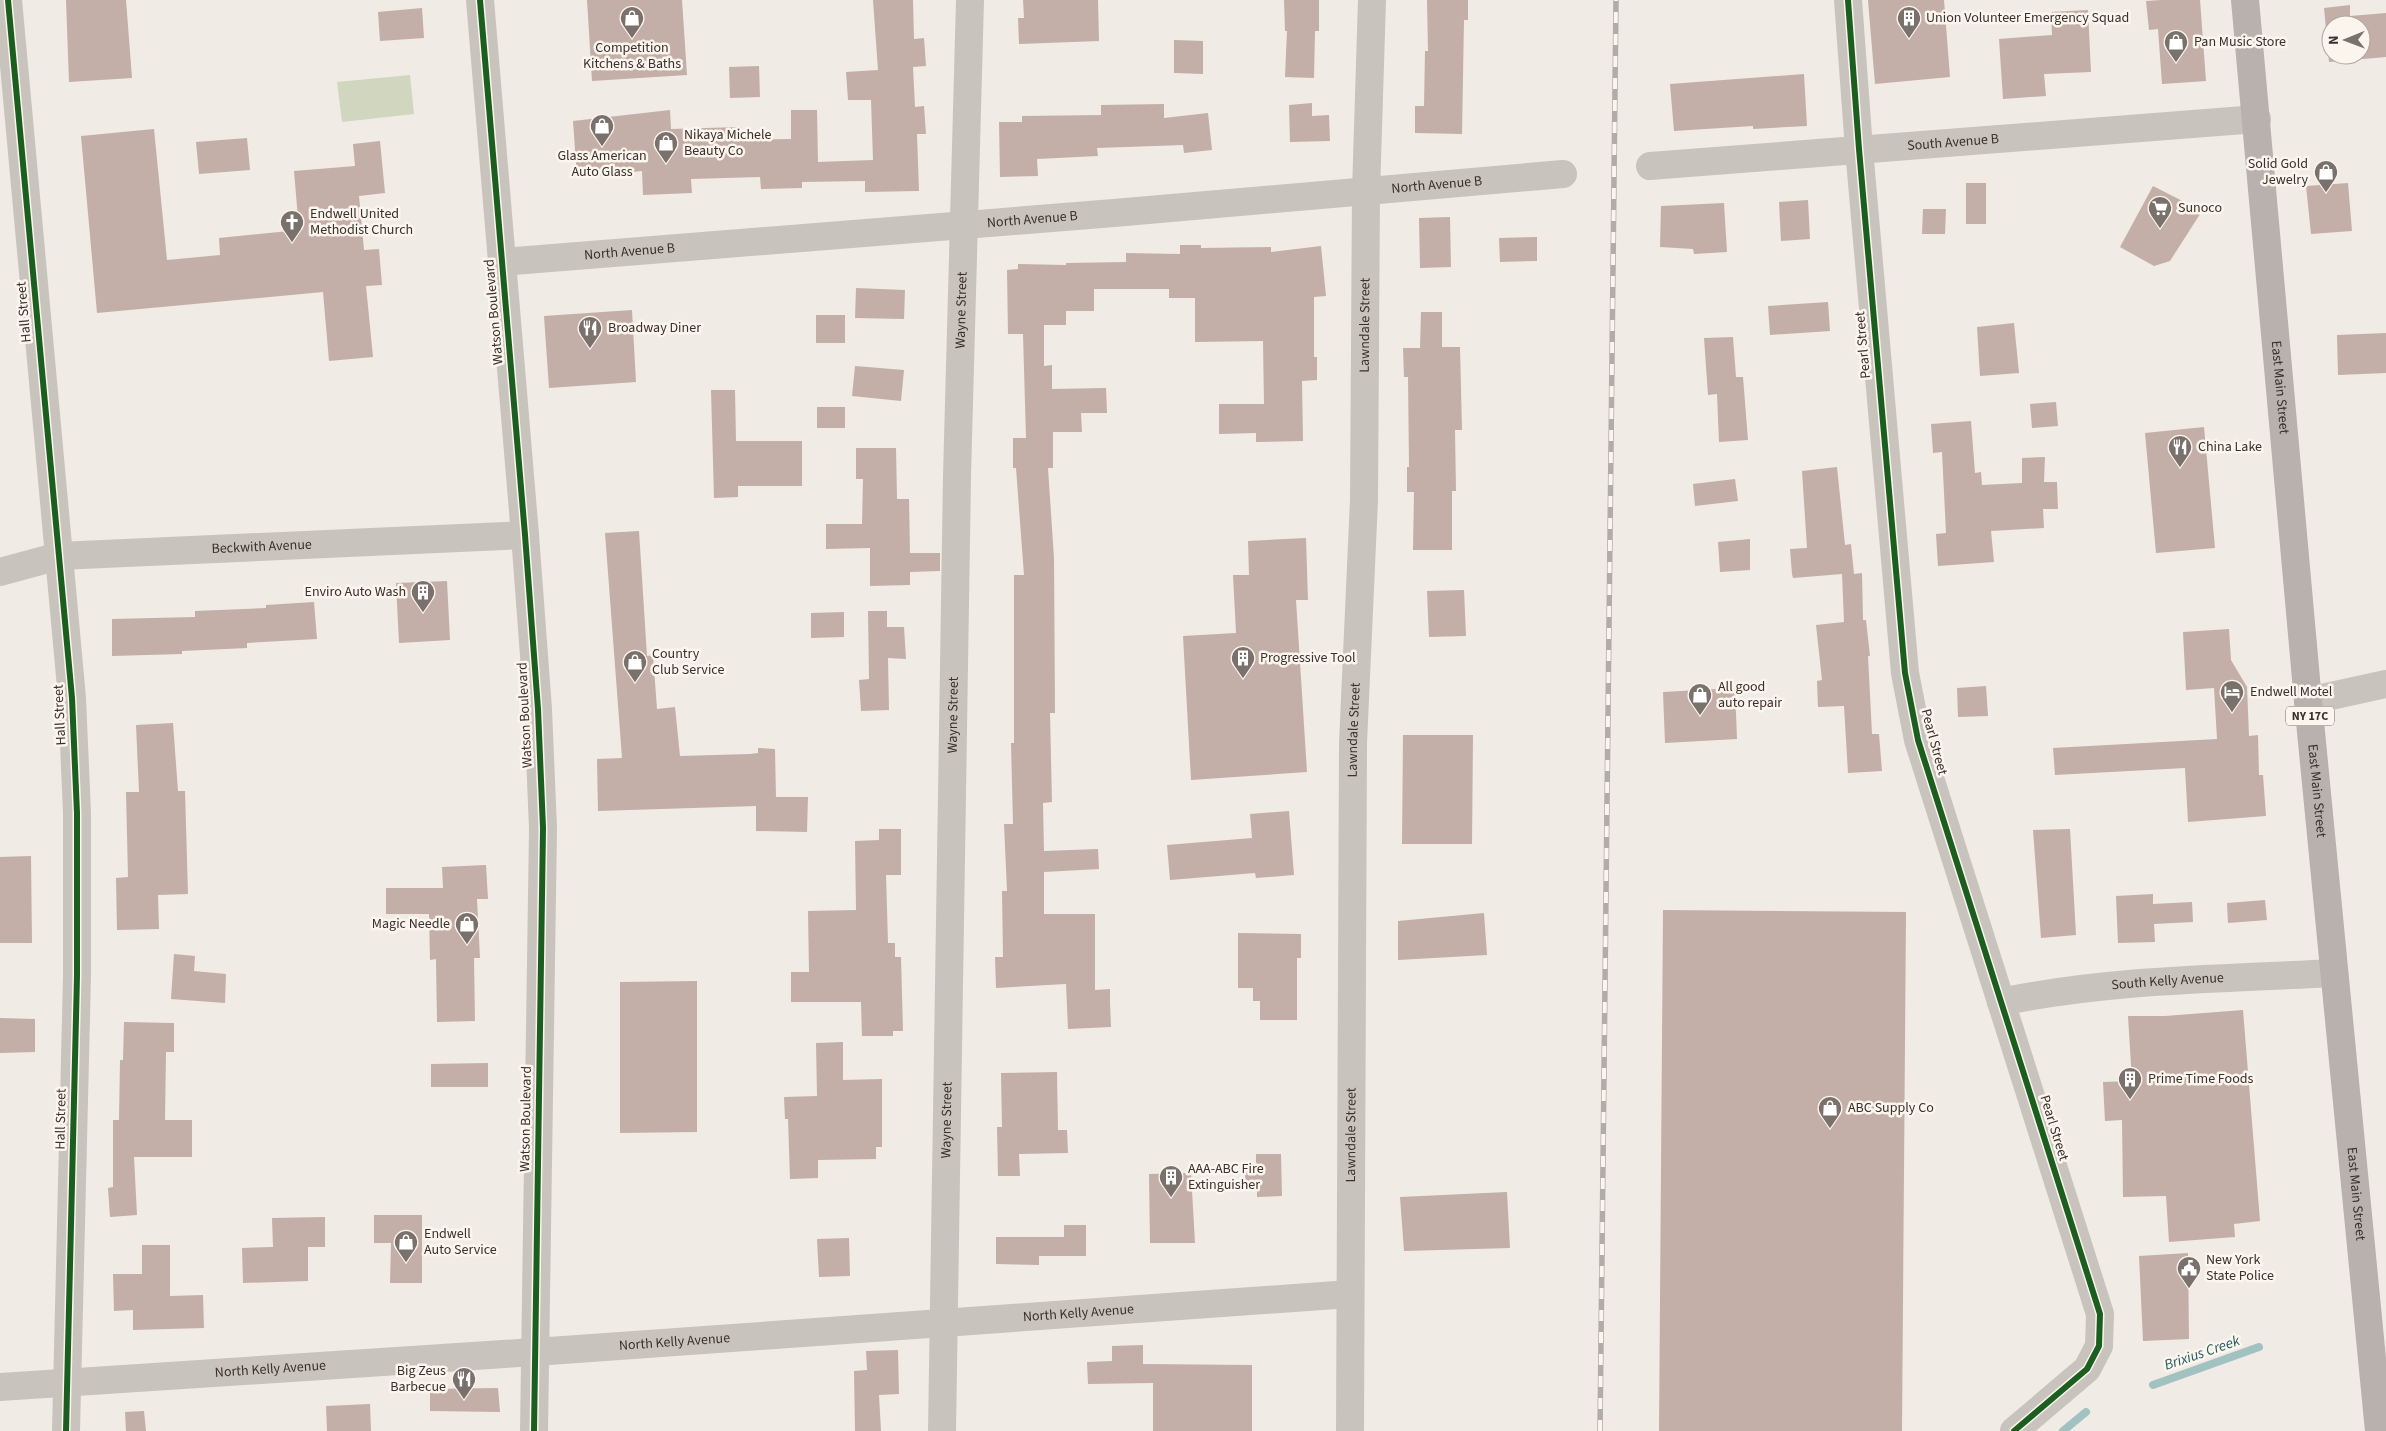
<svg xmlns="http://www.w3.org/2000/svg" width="2386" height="1431" font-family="'Source Sans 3',sans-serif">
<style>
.green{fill:#d1d6bf}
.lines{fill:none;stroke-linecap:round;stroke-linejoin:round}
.stream{stroke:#a1c2c1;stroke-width:8}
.building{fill:#c3afa7;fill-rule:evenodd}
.minor{stroke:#c9c3be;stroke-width:28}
.major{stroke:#b8b1ad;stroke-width:28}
.rail-casing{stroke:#b1aca8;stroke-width:5.5}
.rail{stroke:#fbf5ee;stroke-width:4;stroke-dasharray:11;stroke-linecap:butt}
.cycleway-casing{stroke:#fbf5ee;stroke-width:9}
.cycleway{stroke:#1b5e20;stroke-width:6}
.labels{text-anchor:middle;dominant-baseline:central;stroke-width:5;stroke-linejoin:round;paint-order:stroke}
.shield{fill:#fbf5ee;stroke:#756b66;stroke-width:1}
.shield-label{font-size:12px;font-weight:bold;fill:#3b302b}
.poi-label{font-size:14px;fill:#3b302b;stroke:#fbf5ee;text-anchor:start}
.street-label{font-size:14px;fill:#3b302b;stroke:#fbf5ee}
.water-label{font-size:15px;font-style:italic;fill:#1f5a5e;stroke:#fbf5ee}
</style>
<rect width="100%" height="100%" fill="#f0ebe5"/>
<!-- green -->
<polygon class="green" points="410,75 414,114 342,122 337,82"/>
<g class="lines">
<!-- stream -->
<g class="stream">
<polyline points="2153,1385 2259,1347"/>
<polyline points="2063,1431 2086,1412"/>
</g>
</g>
<!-- building -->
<g class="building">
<polygon points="66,0 126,0 132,78 69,82"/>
<polygon points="587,0 682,0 687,75 592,81"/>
<polygon points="873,0 913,0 914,39 924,38 926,66 913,67 915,107 924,106 926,134 917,134 919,191 865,192 865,181 802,182 802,188 761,189 760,177 691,179 692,193 643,195 642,171 577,178 573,121 670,110 671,129 741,127 741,140 791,139 791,110 817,110 818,162 873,160 871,100 848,100 846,72 878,70"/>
<polygon points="1023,0 1098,0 1099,41 1019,44 1018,18 1024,18"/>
<polygon points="1284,0 1319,0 1319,31 1315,31 1314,78 1285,77 1287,31 1285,31"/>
<polygon points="1427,0 1468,0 1468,20 1464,20 1462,134 1415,133 1415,106 1424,106 1425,51 1428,51"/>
<polygon points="1868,0 1944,0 1950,77 1875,84"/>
<polygon points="2161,0 2200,0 2206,81 2162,84 2158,29 2149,30 2146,1"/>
<path d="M2350,5V16L2386,13V57L2329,62L2324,8ZM2331,25H2361V55H2331Z"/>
<polygon points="422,8 424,38 380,41 378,12"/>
<polygon points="2088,10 2091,72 2044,74 2046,96 2003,99 1999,39 2052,35 2051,12"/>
<polygon points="1174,40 1203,41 1203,74 1174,73"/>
<polygon points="759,66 760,97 730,98 729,67"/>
<polygon points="1804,74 1807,126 1753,129 1753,126 1674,131 1670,84"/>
<polygon points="1312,103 1312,116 1329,115 1330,141 1290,142 1289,105"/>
<polygon points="1164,104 1164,118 1208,113 1212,150 1184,153 1183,145 1097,148 1098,156 1037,159 1038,176 1000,177 999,122 1022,122 1022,116 1101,115 1101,105"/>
<polygon points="154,129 167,260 220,255 219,238 299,230 294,171 355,166 353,144 380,141 385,193 359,196 364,250 379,249 382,285 366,286 373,357 329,361 323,292 97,313 81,136"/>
<polygon points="247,138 250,170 199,174 196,142"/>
<rect x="1966" y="183" width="20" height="41"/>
<polygon points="2348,183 2352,231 2311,234 2306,186"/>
<polygon points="2153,186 2202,211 2170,261 2154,266 2120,247"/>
<polygon points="1808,200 1810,239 1781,241 1779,202"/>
<polygon points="1724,203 1727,252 1694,254 1693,249 1660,247 1661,206"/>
<polygon points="1923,209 1946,209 1945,234 1922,234"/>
<polygon points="1450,217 1451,267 1420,268 1419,218"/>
<polygon points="1537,237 1537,261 1500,262 1499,238"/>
<polygon points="1180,245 1201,245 1201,248 1271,247 1271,252 1321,246 1326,296 1314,297 1314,357 1317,357 1317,380 1302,381 1303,441 1256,442 1256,433 1219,434 1219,404 1264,404 1263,341 1195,342 1195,298 1169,298 1169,289 1094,289 1094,311 1066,311 1066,325 1044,325 1044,366 1052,365 1052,389 1106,388 1107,413 1081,413 1082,432 1053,432 1053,468 1048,468 1054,558 1055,713 1050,713 1052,802 1043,803 1044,851 1098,849 1099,869 1044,872 1044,914 1095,914 1095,990 1110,989 1110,1002 1111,1027 1068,1029 1066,984 996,988 995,957 1003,957 1002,891 1007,891 1004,824 1013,824 1011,743 1014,743 1014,575 1024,575 1016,468 1013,468 1013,438 1026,438 1023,334 1008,334 1007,270 1018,269 1018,264 1066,265 1066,263 1126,262 1126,253 1180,254"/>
<polygon points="856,288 905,290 904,319 855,318"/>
<polygon points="1828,302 1830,331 1770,335 1768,306"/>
<polygon points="632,310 636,382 549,388 544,316"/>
<polygon points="1421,312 1442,312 1442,347 1460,347 1462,430 1455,430 1456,491 1452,491 1452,550 1413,550 1414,492 1407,492 1407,467 1409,467 1408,377 1404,377 1403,348 1420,348"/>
<rect x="816" y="315" width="29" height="28"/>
<polygon points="2014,323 2019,373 1980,376 1977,327"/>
<polygon points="2386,333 2386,373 2338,375 2337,335"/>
<polygon points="1733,337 1736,377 1743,377 1748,440 1719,442 1717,394 1708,395 1704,338"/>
<polygon points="855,366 904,370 901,401 852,396"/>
<polygon points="711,390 735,390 736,441 802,441 802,486 738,486 738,497 714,498"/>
<polygon points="2056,402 2058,426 2032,428 2030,404"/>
<rect x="817" y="407" width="28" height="21"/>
<polygon points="1971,421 1975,473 1981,472 1982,485 2022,483 2022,458 2045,457 2044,482 2057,482 2058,509 2043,509 2044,528 1991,531 1994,562 1938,566 1936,534 1946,533 1942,452 1933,453 1931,424"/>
<polygon points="2204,427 2215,548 2156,553 2145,433"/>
<polygon points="856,448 896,448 897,499 909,499 910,553 940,553 940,571 910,572 910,585 870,586 870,548 826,549 826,524 862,524 863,479 856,479"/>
<polygon points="1837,467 1845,545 1851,544 1854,574 1862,573 1863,620 1866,620 1870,656 1868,656 1872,734 1879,734 1882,771 1848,773 1844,706 1818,707 1817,681 1822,680 1816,625 1844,622 1842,574 1793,578 1792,574 1790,549 1807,548 1802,471"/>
<polygon points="1735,479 1738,501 1695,506 1693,484"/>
<polygon points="639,531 647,656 653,655 657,709 675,707 680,756 750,754 758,753 758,748 775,749 776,797 808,797 807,832 756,831 756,806 598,811 597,759 622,758 605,533"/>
<polygon points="1306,538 1308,600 1296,600 1307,772 1191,780 1183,636 1236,633 1233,575 1249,575 1248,541"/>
<polygon points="1750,539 1750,570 1720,572 1718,542"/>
<polygon points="447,581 450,640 399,643 396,583"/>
<polygon points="1464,590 1466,636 1429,637 1427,591"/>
<polygon points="314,602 317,639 247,643 247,648 182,651 182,654 112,656 112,619 195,617 195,611 266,608 266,605"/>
<polygon points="868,611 887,611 887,627 904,627 906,659 888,658 889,710 861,711 859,680 869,679"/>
<polygon points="844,612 844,637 811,638 811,613"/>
<polygon points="2229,629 2231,660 2247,687 2249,736 2258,735 2259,775 2263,775 2266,816 2188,822 2185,768 2055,775 2053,748 2217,739 2214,688 2186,690 2183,632"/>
<polygon points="1986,686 1988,716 1958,717 1957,688"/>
<polygon points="1735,688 1737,739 1665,743 1663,692"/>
<polygon points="173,723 178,791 185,791 188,894 158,895 159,929 117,930 116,878 128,877 126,792 139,792 136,725"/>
<polygon points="1403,735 1473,735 1472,844 1402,844"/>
<polygon points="1289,811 1294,875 1256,878 1255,873 1170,880 1167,845 1252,838 1250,814"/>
<polygon points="879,829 901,829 901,875 886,875 888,943 895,943 895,957 901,957 903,1031 893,1031 893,1036 862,1036 861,1002 791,1002 791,972 809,972 808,911 856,910 855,841 879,840"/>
<polygon points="2070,829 2076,935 2041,938 2033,830"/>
<polygon points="31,856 32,943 0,943 0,857"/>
<polygon points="486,865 488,899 477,899 480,958 474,958 475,1021 437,1022 436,959 430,960 429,914 386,914 386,888 443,888 442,867"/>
<polygon points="2153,894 2153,904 2192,902 2193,922 2154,924 2155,942 2118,943 2116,896"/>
<polygon points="2265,900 2267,920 2228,923 2227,903"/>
<polygon points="1663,910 1906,912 1902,1431 1659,1431"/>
<polygon points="1484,913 1487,955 1398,960 1398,921"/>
<polygon points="1238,933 1301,934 1301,958 1297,958 1297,1020 1260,1020 1260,1001 1253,1001 1253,988 1238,988"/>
<polygon points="174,954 195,956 194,971 226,974 225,1003 171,999"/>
<polygon points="697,981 697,1132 620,1133 620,982"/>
<polygon points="2243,1010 2260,1221 2234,1224 2235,1237 2169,1242 2166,1196 2123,1197 2122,1120 2105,1121 2103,1082 2132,1081 2128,1016 2165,1016"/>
<polygon points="0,1018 35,1019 35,1052 0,1053"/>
<polygon points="124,1022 174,1023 174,1052 166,1052 165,1120 192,1120 192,1157 134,1157 137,1215 110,1217 108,1188 113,1187 113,1120 119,1120 120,1060 123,1060"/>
<polygon points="843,1042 843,1080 882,1079 882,1147 876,1147 876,1159 818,1160 818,1178 790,1179 788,1119 785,1119 784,1097 817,1096 816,1043"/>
<polygon points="488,1063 488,1087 431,1087 431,1064"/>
<polygon points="1057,1072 1058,1130 1067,1130 1068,1153 1019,1154 1020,1176 998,1176 997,1127 1002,1127 1001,1073"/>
<polygon points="1256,1154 1281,1154 1282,1196 1257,1197 1257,1185 1245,1185 1245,1165 1256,1165"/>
<polygon points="1191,1173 1195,1243 1150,1243 1149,1174"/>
<polygon points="1507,1192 1510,1248 1404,1251 1400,1197"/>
<polygon points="374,1215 422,1215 422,1283 390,1283 391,1243 374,1243"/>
<polygon points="325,1217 325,1247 308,1247 308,1281 243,1283 242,1248 273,1247 272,1218"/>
<polygon points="1064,1225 1086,1225 1086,1256 1039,1256 1039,1265 996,1264 996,1237 1064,1237"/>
<polygon points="849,1238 850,1276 819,1277 817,1239"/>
<polygon points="142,1245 170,1245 170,1296 203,1295 204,1328 133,1330 133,1310 114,1311 113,1274 142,1274"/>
<polygon points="2188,1253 2189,1339 2143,1341 2139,1256"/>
<polygon points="1143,1345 1143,1364 1252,1365 1252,1431 1153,1431 1153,1383 1088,1384 1087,1362 1112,1361 1112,1346"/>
<polygon points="898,1350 899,1394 879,1395 881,1431 855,1431 854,1371 867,1370 866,1351"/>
<polygon points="498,1388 500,1412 430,1411 430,1389"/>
<polygon points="370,1404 371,1431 327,1431 326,1406"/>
<polygon points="144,1411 146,1431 126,1431 125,1412"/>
</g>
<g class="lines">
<!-- minor -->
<g class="minor">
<polyline points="8,0 72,698 77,813 77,976 66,1431"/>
<polyline points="480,0 525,535 538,709 543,828 534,1431"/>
<polyline points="1848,0 1859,149 1905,673 1918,740 2100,1314 2099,1346 2087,1369 2014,1431"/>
<path id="s1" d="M1650,166L2257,119"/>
<path id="s2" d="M502,262L1114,213L1563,174"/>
<path id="s3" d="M0,572L59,556L525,535"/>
<polyline points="2308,701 2386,684"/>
<path id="s4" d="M2001,1002C2110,979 2224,979 2334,973"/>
<path id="s5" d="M0,1387L535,1352L1350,1294"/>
<path id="s6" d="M942,1431L957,476L970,0"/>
<path id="s7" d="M1350,1431L1353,743L1364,500L1366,192L1372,0"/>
</g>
<!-- major -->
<path class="major" id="s8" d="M2245,0L2308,701L2379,1431"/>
<!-- rail casing -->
<g class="rail-casing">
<polyline id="rail" points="1600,1431 1616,0"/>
</g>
<!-- rail -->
<use href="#rail" class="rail"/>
<!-- cycleway casing -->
<g class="cycleway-casing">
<g id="cycleway">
<polyline points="8,0 72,698 77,813 77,976 66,1431"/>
<polyline points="480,0 525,535 538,709 543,828 534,1431"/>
<polyline points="1848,0 1859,149 1905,673 1918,740 2100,1314 2099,1346 2087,1369 2014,1431"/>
</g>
</g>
<!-- cycleway -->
<use href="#cycleway" class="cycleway"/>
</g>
<!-- icons -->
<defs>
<g id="shop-pin" transform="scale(1.25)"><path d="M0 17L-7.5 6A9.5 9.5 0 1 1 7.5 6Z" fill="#7a716c" stroke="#fbf5ee"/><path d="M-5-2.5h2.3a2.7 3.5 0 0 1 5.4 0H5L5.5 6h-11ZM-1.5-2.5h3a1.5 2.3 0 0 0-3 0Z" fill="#fff"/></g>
<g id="building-pin" transform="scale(1.25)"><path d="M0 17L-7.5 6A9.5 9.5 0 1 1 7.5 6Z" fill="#7a716c" stroke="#fbf5ee"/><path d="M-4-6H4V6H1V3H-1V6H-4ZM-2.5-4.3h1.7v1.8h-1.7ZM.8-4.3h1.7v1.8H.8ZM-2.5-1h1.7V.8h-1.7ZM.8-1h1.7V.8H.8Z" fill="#fff"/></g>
<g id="supermarket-pin" transform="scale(1.25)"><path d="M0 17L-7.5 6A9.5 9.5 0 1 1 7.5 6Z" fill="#7a716c" stroke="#fbf5ee"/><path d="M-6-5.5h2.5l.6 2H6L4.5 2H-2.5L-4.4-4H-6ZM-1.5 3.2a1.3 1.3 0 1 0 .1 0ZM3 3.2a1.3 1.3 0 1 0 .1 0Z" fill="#fff"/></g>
<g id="church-pin" transform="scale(1.25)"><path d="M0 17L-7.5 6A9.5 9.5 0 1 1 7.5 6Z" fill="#7a716c" stroke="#fbf5ee"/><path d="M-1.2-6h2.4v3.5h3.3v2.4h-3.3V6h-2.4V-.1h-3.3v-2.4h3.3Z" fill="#fff"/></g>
<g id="restaurant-pin" transform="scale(1.25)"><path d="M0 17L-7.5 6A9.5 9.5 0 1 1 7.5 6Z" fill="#7a716c" stroke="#fbf5ee"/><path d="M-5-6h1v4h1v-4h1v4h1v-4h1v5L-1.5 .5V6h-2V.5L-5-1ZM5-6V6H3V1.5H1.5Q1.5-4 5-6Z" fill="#fff"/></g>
<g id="hotel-pin" transform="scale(1.25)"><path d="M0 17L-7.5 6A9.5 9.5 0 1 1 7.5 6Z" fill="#7a716c" stroke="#fbf5ee"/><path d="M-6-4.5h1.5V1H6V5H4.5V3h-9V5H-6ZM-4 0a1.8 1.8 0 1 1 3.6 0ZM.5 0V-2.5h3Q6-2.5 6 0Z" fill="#fff"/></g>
<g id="civic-pin" transform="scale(1.25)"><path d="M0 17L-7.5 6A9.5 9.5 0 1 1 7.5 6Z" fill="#7a716c" stroke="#fbf5ee"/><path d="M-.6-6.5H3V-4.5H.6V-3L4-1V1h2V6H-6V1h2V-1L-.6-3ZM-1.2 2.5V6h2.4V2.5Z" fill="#fff"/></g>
</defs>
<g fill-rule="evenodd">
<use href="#shop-pin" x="632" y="18"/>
<use href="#building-pin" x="1909" y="18"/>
<use href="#shop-pin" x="2176" y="42"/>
<use href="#shop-pin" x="602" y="126"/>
<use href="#shop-pin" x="666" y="143"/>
<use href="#shop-pin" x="2326" y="172"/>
<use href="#supermarket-pin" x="2160" y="208"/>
<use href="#church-pin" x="292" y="222"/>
<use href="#restaurant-pin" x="590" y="328"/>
<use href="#restaurant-pin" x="2180" y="447"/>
<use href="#building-pin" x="423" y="592"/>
<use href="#building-pin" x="1243" y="658"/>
<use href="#shop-pin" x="635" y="662"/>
<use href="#hotel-pin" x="2232" y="692"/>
<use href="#shop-pin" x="1700" y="695"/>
<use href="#shop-pin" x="467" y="924"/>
<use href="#building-pin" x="2130" y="1079"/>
<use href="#shop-pin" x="1830" y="1108"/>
<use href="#building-pin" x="1171" y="1177"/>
<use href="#shop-pin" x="406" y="1242"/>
<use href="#civic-pin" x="2189" y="1268"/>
<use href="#restaurant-pin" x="464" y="1379"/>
</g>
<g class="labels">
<!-- shield labels -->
<rect class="shield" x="2286" y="706.5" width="48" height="19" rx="4"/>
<g class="shield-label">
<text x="2310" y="716">NY 17C</text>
</g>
<!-- poi labels -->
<g class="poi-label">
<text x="1926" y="18">Union Volunteer Emergency Squad</text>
<text x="2194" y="42">Pan Music Store</text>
<text x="632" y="48" text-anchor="middle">Competition<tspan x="632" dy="16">Kitchens &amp; Baths</tspan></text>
<text x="684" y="135">Nikaya Michele<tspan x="684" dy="16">Beauty Co</tspan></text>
<text x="602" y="156" text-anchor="middle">Glass American<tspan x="602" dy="16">Auto Glass</tspan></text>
<text x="2308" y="164" text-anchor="end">Solid Gold<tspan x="2308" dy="16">Jewelry</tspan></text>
<text x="2178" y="208">Sunoco</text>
<text x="310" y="214">Endwell United<tspan x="310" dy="16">Methodist Church</tspan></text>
<text x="608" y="328">Broadway Diner</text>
<text x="2198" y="447">China Lake</text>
<text x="406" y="592" text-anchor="end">Enviro Auto Wash</text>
<text x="652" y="654">Country<tspan x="652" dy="16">Club Service</tspan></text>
<text x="1260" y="658">Progressive Tool</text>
<text x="1718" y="687">All good<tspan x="1718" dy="16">auto repair</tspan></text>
<text x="2250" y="692">Endwell Motel</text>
<text x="450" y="924" text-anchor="end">Magic Needle</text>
<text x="2148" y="1079">Prime Time Foods</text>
<text x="1848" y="1108">ABC Supply Co</text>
<text x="1188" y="1169">AAA-ABC Fire<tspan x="1188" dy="16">Extinguisher</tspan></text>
<text x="424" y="1234">Endwell<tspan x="424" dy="16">Auto Service</tspan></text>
<text x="2206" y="1260">New York<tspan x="2206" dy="16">State Police</tspan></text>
<text x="446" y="1371" text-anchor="end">Big Zeus<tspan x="446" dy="16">Barbecue</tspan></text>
</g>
<!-- street labels -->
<g class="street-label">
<text stroke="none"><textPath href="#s1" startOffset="304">South Avenue B</textPath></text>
<text stroke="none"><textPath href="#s2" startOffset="938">North Avenue B</textPath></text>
<text stroke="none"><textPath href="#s2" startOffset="532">North Avenue B</textPath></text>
<text stroke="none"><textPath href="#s2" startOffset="128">North Avenue B</textPath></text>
<text stroke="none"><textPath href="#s6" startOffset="1121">Wayne Street</textPath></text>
<text transform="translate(24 312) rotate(-95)">Hall Street</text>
<text transform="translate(494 312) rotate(-95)">Watson Boulevard</text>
<text stroke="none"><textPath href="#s7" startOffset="1106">Lawndale Street</textPath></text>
<text transform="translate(1863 345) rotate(-95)">Pearl Street</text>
<text stroke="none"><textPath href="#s8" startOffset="389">East Main Street</textPath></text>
<text stroke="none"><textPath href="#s3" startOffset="264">Beckwith Avenue</textPath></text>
<text transform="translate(60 715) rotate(-93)">Hall Street</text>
<text transform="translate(525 715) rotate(-93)">Watson Boulevard</text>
<text stroke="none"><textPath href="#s6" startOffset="716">Wayne Street</textPath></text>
<text stroke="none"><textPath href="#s7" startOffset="701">Lawndale Street</textPath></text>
<text transform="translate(1934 742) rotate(75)">Pearl Street</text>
<text stroke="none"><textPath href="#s8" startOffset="794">East Main Street</textPath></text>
<text stroke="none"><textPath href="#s4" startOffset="168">South Kelly Avenue</textPath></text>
<text transform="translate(61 1119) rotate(-89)">Hall Street</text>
<text transform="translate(526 1119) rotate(-89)">Watson Boulevard</text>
<text stroke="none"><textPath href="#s6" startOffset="311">Wayne Street</textPath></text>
<text transform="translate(2054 1128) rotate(73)">Pearl Street</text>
<text stroke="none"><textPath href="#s7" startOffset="296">Lawndale Street</textPath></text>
<text stroke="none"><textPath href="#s8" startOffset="1199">East Main Street</textPath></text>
<text stroke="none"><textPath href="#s5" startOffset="1081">North Kelly Avenue</textPath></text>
<text stroke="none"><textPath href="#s5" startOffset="676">North Kelly Avenue</textPath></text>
<text stroke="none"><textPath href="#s5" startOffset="271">North Kelly Avenue</textPath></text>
</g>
<!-- water labels -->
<g class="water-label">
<text transform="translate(2202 1353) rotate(-19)">Brixius Creek</text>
</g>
</g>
<!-- north arrow -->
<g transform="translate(2346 40) rotate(269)"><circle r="24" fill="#fbf5ee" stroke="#aea6a0"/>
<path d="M0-4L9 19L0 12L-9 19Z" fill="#7a716c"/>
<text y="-8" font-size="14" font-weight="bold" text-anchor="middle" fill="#3b302b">N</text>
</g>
</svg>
